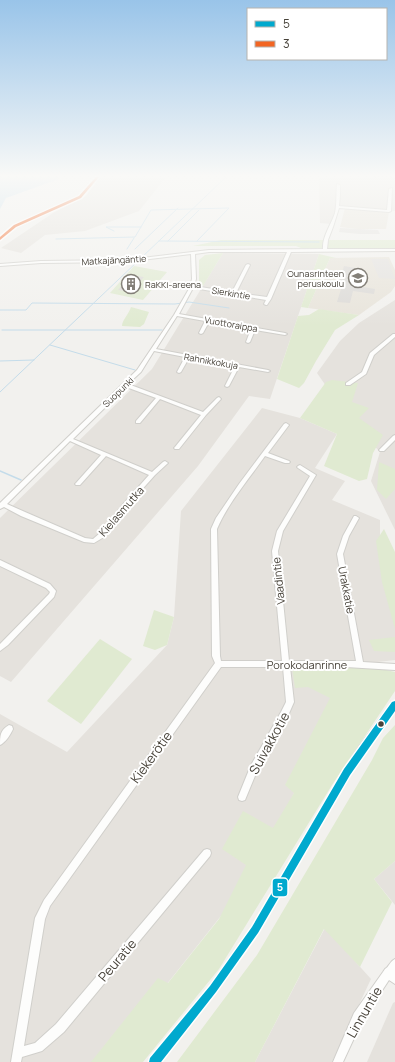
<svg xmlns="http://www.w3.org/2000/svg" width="395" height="1062" font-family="Manrope,sans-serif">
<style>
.residential{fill:#e5e2dd}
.education{fill:#e8e4db}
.green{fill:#e0ead1}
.parking{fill:#e4e2df}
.water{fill:#c4dcea}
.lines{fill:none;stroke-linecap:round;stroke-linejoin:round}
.stream-far1{stroke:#c4dcea;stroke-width:1}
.stream{stroke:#c4dcea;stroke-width:1.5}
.building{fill:#dcdad7}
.minor-casing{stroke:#d0cfcb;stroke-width:2}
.minor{fill:#fdfdfc;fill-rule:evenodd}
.bus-1-casing{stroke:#fff;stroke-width:3}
.bus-2-casing{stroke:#fff;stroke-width:3}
.bus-1{fill:#00a9ce;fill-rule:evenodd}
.bus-2{fill:#f26522;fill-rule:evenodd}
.bus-dot{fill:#48433a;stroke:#fff;stroke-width:1.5}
.labels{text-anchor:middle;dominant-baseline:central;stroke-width:4;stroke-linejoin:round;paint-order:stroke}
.far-street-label{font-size:9px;fill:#48433a;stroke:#fff}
.far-poi-label{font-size:9px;fill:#48433a;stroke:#fff;text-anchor:end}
.street-label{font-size:11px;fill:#48433a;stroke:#fff}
.near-street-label{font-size:13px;fill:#48433a;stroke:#fff}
.line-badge{stroke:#fff;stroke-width:1.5}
.badge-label{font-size:11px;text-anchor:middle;font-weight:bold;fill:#fff}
</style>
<rect width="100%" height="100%" fill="#f2f1ee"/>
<!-- residential -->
<g class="residential">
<polygon points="100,177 166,177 139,211 85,231 45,235 21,253 1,248 53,213 86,196"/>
<polygon points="319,177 395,177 395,211 337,205 331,224 320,223"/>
<polygon points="223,253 319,254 270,399 249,396 198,466 11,682 0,676 0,518 152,369"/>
<polygon points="395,300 395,530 371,481 380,452 349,419 317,373 340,341 359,323"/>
<polygon points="262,408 300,418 337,434 315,468 345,481 332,500 380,520 380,545 395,601 395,660 360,664 344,691 255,873 105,1062 0,1062 0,714 67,752 167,645 174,617 181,511"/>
<polygon points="395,861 395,905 374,879"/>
<polygon points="325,928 371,979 332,1062 255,1062"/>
<polygon points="395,1002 395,1062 367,1062 393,1003"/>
</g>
<!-- education -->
<g class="education">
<polygon points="345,208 389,212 386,229 357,229 340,227"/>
<polygon points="389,257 395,270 395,286 391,292 359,315 308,308 330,258"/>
</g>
<!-- green -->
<g class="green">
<polygon points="221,240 395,240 395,248 301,248 296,246 193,246"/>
<polygon points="223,253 203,286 199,284 199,260 205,255"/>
<polygon points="319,254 336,258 330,258 308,308 301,307"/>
<polygon points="134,266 167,272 143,300 110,293"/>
<path d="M131,307L149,312L144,324L140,327L122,326C122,320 129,314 131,307Z"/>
<polygon points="319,309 359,315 335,330 316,361 304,383 299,388 277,379 298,316 309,315"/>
<polygon points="332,380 358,383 352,402 369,408 359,418 383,435 373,453 367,479 359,481 324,466 337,434 300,418 326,382"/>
<polygon points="379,462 395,469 395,489 386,499 377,490"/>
<polygon points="384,529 395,552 395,629 382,582 376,541"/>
<polygon points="154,610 174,617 167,645 155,650 143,646"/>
<polygon points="395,637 395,652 374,651 369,640"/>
<polygon points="100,639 132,659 81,724 47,701"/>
<polygon points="360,664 395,672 395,691 332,785 219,969 143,1062 91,1062 158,978 168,983 219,919 246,865 222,849 243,811 273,828 294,793 285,785 330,698 308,687 295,688 292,667"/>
<polygon points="395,725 395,861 374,879 392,902 360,967 324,929 255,1062 177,1062 257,955 372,760 383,738"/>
</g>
<!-- parking -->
<g class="parking">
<polygon points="340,228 378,230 380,234 359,234 339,232"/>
<polygon points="371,259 388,259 395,279 379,278"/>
</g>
<!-- water -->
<polygon class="water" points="0,177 59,177 59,179 6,198 0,209"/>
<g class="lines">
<!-- stream-far1 -->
<g class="stream-far1">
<polyline points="114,231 106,227 141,227"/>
<polyline points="56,239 135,237 151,210 229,208 197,241"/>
<polyline points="159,241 319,242"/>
<polyline points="168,241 199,210"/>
<polyline points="127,249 134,238"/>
<polyline points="135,249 178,208"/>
<polyline points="140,259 226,177"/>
<polyline points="0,310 26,310 32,303 175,304 189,302 229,308"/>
<polyline points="2,330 162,330"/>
<polyline points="50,345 135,370"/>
<polyline points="0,361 34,360"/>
<polyline points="0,392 138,261"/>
</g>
<!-- stream -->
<polyline class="stream" points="0,471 21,480"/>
</g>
<!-- building -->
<g class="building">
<polygon points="344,266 361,269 361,270 366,271 363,287 375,289 374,294 353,291 350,303 337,302 341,289 337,288"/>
<polygon points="131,275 144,277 131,292 118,290"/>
</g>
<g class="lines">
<!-- minor casing -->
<g class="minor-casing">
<g id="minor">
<polygon points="96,177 99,177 81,198 16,227 0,240 0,237 14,225 79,196"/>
<polygon points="374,177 391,177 390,178"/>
<path d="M337,184L340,185V195L339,206L387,210L389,189L392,188L391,211L389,212L339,208L333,227L328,240L327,249H395V251L291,252L271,299L267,305H266L264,304L266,300L193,288L179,314L285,333L287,334L285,335L255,330L250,342L248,343L246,342L251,329L209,322L203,333L201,334L199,333L205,321L177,316L156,349L268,370L270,371L268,372L239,367L229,386L227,387L225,386L235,366L189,358L181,372L179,373L177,372L185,357L154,351L141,372L128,384L203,412L217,398L219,397L221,399L206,415L179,449H175L174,448L175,447L201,415L160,399L140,423H136V421L156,398L126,387L73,439L152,472L163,462L165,461L168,463L155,475L129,504L104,537L94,543L84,542L21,516L4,507L0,509V503L1,502L137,370L174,315L190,287L192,279L191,254L125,262L41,263L0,266V264L41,261L125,260L209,250L323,249C322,237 331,225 335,213C337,203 336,194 337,184ZM209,252H287L267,297L236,293L250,265L248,264L246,265L232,292L194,286L196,279L195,254ZM70,441L101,455L76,483L75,484L76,485H80L106,456L149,475L125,502L100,533L93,539L85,538L25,512L7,504Z"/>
<polygon points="393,334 395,334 395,337 374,355 366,374 350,385 346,385 346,383 362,372 370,353"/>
<path d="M286,423L289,425L268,453L289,461L290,462L289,463H285L265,456C249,479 228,503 217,529L220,656L221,661H282L272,551L277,531L310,476L298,468L297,467L298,466L300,465L316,475L283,531L278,551L289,661H356L337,554L343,536L354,516H356L359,518L349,536L343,554L363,662L395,664V670L346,667H290L294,702L287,718L257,771L245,800L242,801L239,800L238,797L251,765L281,712L286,702L283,667H221L50,906L45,919L24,1046L35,1043L56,1024L204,850L207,849L210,850L211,853L210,856L64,1032L42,1051L22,1057L21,1062H11L35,918L44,900L215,663L212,656L211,529L216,518L239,484L284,424Z"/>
<polygon points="395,435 395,440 384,451 380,451 379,450 393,436"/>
<polygon points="0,560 50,584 56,591 54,597 8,645 0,651 0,644 49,594 50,592 46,588 0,566"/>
<polygon points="395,701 395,711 366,751 350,775 258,933 216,992 161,1062 149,1062 150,1058 210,986 252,927 344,769 360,745 392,702"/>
<path d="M9,725L12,726L13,729C11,734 5,743 0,745C0,736 0,730 9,725Z"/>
<path d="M395,959V984L389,980L362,1021L343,1062H333L354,1013L383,972L385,969C389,967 390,961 395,959Z"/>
</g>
</g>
<!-- minor -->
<use href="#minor" class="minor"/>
<!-- bus-1 casing -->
<g class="bus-1-casing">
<polygon id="bus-1" points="395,701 395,711 350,775 258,933 216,992 161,1062 149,1062 150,1058 210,986 252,927 344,769 392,702"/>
</g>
<!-- bus-2 casing -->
<g class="bus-2-casing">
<polygon id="bus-2" points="96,177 99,177 81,198 16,227 0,240 0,237 14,225 79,196"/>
</g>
<!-- bus-1 -->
<use href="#bus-1" class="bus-1"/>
<!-- bus-2 -->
<use href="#bus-2" class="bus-2"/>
</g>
<!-- sky -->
<linearGradient id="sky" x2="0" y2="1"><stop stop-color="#99c4e9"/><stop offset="0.54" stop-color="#f9f9f7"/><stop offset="1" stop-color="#f9f9f7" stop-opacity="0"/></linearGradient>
<rect width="395" height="326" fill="url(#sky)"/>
<!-- icons -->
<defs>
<g id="school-ring" transform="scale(1)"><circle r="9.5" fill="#fff" stroke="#848079" stroke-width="1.5"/><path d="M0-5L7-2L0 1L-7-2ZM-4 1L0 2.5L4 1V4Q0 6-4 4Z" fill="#848079"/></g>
<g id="building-ring" transform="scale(1)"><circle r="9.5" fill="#fff" stroke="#848079" stroke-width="1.5"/><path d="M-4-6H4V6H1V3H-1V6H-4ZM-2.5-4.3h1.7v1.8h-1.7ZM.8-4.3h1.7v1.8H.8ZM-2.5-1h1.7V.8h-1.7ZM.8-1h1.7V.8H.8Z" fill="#848079"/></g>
</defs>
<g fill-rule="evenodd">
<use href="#school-ring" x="358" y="278"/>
<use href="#building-ring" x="131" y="284"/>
</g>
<!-- markers -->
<circle class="bus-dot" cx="381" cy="724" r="3.5"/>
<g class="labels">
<!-- far-street labels -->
<g class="far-street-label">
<text transform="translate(114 260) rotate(-3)">Matkajängäntie</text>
<text transform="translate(231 293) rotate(9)">Sierkintie</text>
<text transform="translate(231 324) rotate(10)">Vuottoraippa</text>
<text transform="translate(211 361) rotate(10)">Rahnikkokuja</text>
<text transform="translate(118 392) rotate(-44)">Suopunki</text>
</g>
<!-- far-poi labels -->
<g class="far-poi-label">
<text x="344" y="273">Ounasrinteen<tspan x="344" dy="10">peruskoulu</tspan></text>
<text x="145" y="284" text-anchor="start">RaKKi-areena</text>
</g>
<!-- street labels -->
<g class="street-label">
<text transform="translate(121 511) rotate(-49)">Kielasmutka</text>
<text transform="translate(278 581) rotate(-96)">Vaadintie</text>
<text transform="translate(347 590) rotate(79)">Urakkatie</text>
<text x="307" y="664">Porokodanrinne</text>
</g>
<!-- near-street labels -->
<g class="near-street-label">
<text transform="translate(269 743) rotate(-61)">Suivakkotie</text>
<text transform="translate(151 757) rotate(-54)">Kiekerötie</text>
<text transform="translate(117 960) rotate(-50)">Peuratie</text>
<text transform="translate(364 1012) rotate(-60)">Linnuntie</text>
</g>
</g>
<rect class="line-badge" x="272" y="878" width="16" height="19" rx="4" fill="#00a9ce"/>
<g class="badge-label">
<text x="280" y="891">5</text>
</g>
<!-- legend -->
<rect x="247" y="8" width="140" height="52" fill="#ffffff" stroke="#b6b4b0"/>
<rect x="255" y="21" width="20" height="6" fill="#00a9ce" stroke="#b6b4b0"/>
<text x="283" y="28" font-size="12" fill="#48433a">5</text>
<rect x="255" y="41" width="20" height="6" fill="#f26522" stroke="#b6b4b0"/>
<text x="283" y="48" font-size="12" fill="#48433a">3</text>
</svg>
